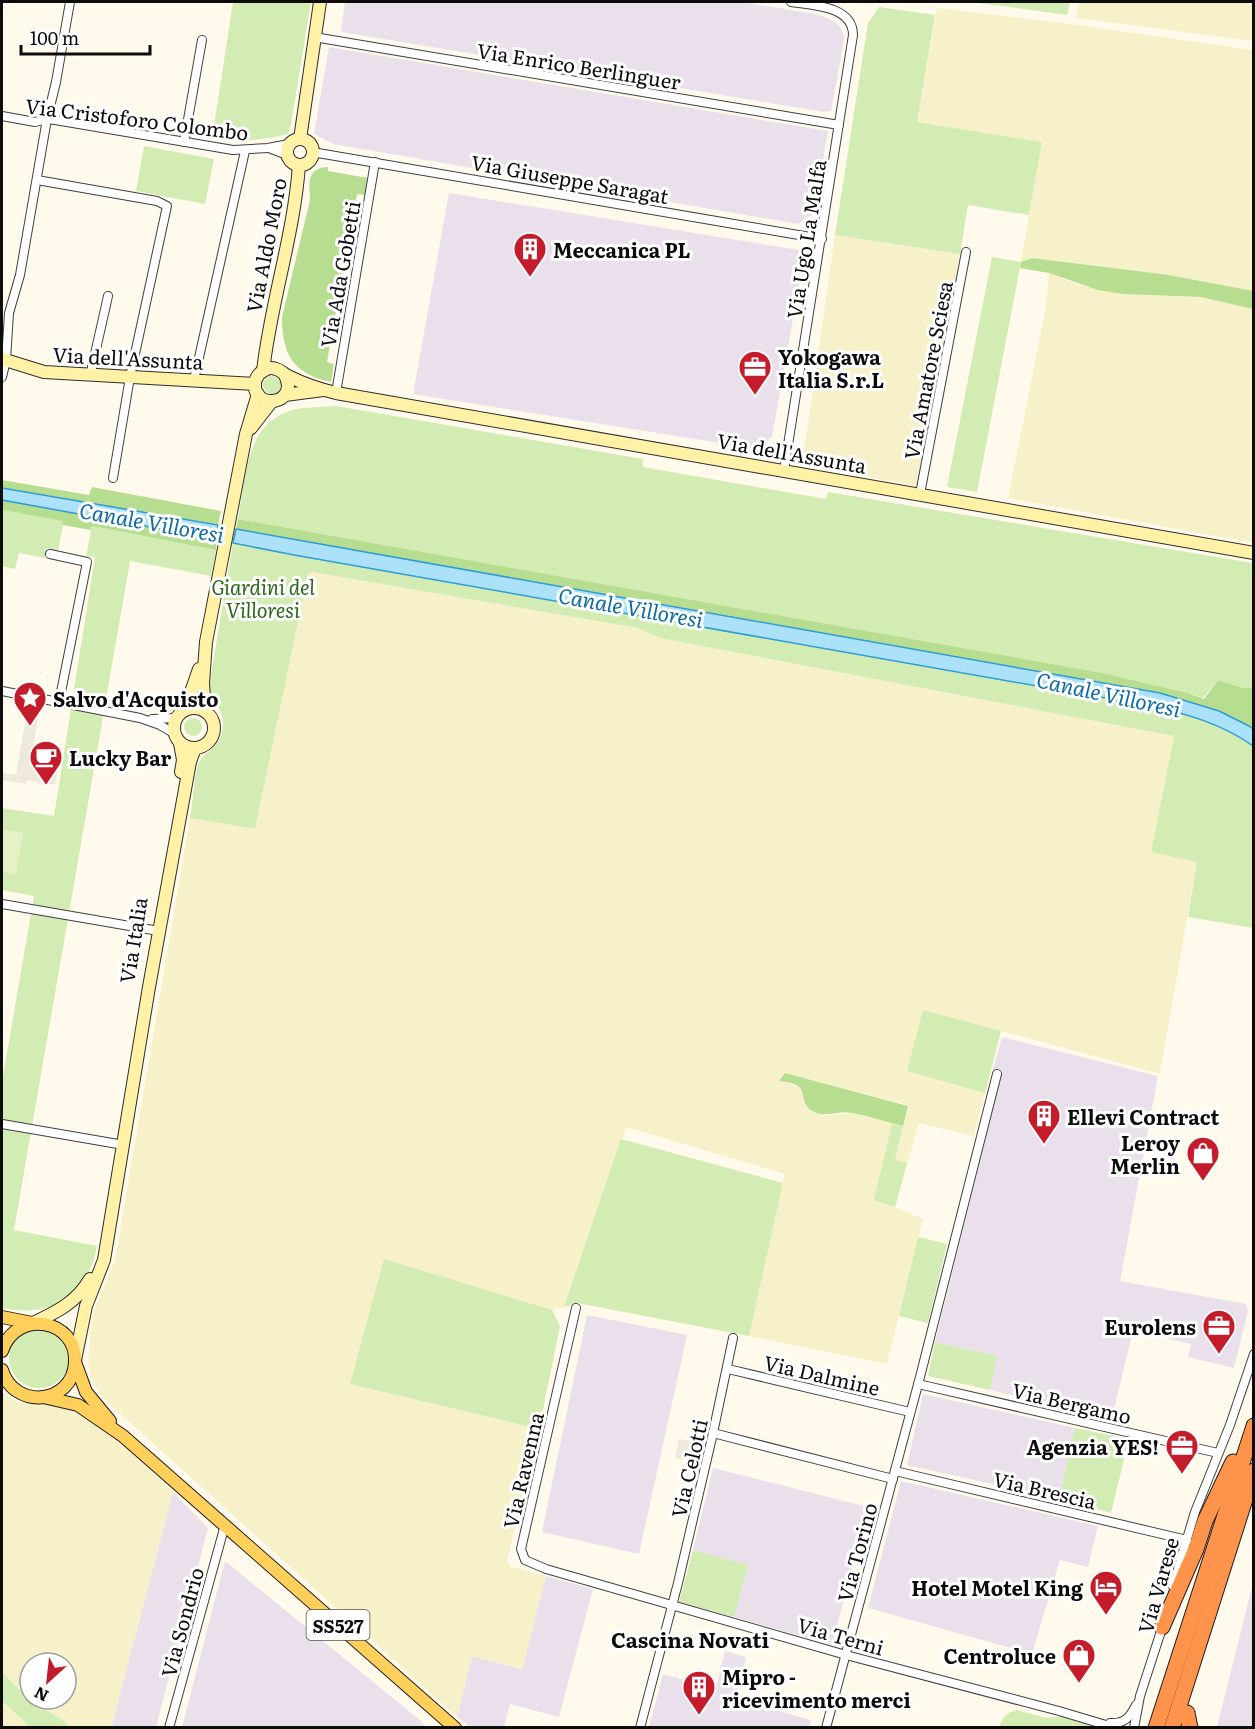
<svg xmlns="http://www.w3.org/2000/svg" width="1255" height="1729" font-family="Literata,serif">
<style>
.industrial{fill:#eae0ec}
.farmland{fill:#f7f1ca;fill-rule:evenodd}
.green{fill:#d3ecb3}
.forest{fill:#b7dd91}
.pitch{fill:#e5f2c5}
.plaza{fill:#efe9db}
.water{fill:#ace1fa;stroke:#2f9cd6;stroke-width:1.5}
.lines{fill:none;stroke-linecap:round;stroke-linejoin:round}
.street-casing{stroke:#3f3f3f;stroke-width:10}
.secondary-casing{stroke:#2e2e2e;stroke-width:14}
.primary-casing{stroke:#1d1d1d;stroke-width:14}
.highway-casing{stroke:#1d1d1d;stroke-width:17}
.street{stroke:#fff;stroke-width:8}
.secondary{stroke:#fff1a6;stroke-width:12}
.primary{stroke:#ffcf5b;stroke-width:12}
.highway{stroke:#fe944b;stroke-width:15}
.labels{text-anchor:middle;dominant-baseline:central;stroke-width:6;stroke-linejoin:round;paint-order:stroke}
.shield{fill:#fff;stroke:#555;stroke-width:1.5}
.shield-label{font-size:18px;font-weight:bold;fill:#0c0c0c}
.street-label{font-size:20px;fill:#0c0c0c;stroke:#fff}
.poi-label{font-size:20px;font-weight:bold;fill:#0c0c0c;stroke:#fff;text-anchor:start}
.park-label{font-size:20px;font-style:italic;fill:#2d6819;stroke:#fff}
.water-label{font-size:21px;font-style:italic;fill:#0e6ba5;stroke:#fff}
.neighbourhood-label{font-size:21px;font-weight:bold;fill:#0c0c0c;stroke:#fff}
</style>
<rect width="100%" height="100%" fill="#fffaeb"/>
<!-- industrial -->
<g class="industrial">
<polygon points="345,2 741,2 816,14 825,17 835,22 840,27 844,35 844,41 831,111 824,112 341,32"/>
<polygon points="329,47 828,131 814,214 798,224 333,144 314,134"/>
<polygon points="449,193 805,251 772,437 758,449 413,394"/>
<polygon points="1002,1037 1158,1076 1120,1281 1246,1304 1248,1311 1234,1368 1188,1357 1191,1344 1133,1330 1112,1418 990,1390 997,1356 935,1342 1001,1076 992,1073"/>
<polygon points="587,1315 687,1335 639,1554 542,1532"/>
<polygon points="923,1394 1075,1428 1059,1499 907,1465"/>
<polygon points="713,1468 868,1507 832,1645 734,1617 748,1565 693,1550"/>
<polygon points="901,1481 1098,1526 1088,1567 1060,1560 1032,1654 868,1608"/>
<polygon points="173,1492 208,1528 156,1727 111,1728"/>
<polygon points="225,1561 421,1721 425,1727 182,1727"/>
<polygon points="546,1576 593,1589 559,1717 510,1704 504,1727 470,1727 457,1717 472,1656 522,1669"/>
<polygon points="1253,1583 1253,1727 1217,1727"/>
<polygon points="725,1651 746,1657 736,1699 811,1720 809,1727 649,1727 663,1674 716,1688"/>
</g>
<!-- farmland -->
<g class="farmland">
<polygon points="1079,2 1253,2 1253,41 1076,18"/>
<polygon points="937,8 1063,23 1253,50 1253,291 1169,275 1032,258 1021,262 1042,142 917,122"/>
<polygon points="835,235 960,254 917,486 802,465"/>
<polygon points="1049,273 1076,284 1123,294 1201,297 1253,309 1253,543 1008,498 1046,306"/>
<path d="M312,572L638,628L660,638L1174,736L1151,852L1197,861L1160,1074L1001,1031L974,1136L919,1123L895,1207L923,1219L887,1364L749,1336L785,1174L626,1127L564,1307L552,1310L350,1384L539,1429L507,1561L511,1567L546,1576L522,1669L472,1656L457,1717L104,1399L92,1381L88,1363L91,1326L94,1311L115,1260L190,818L255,829L308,574ZM785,1073L907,1105L902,1126L852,1113L828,1115L811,1110L801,1088L787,1082L779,1081Z"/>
<path d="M4,1393L17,1402L54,1405L87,1415L104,1427L173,1492L111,1727H70L61,1719L31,1701L2,1672V1394ZM30,1663H66V1699H30Z"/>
<polygon points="2,1701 7,1706 30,1727 2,1727"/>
</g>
<!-- green -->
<g class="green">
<path d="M233,2H311L291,124L288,134C262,141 238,141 212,139Z"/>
<polygon points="971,2 1070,2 1067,15"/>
<polygon points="879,7 935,15 917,122 1042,142 1029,215 968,205 960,254 835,235 868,23"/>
<polygon points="144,146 214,159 205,204 136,191"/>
<polygon points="992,257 1021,262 977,492 947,487"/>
<circle cx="272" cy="385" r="9"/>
<path d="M336,406L643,459V467L826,499L828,492L1253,563V687L1244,688L1218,680L1203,698L1188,693L1103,673L238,519C247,473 245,416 303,408C314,407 325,407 336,406Z"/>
<polygon points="2,510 64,521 58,551 47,549 45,558 19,553 15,569 2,566"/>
<path d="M92,526L216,550L211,576L130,561L14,1230L97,1246C88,1297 51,1318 2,1308V1082L34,896L2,890V808L54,816L95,557L86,556Z"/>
<path d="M233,543L294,555L1156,707C1190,715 1224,725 1253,746V928L1188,917L1197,862L1151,852L1174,736L660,638L638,628L312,572L308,574L255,829L190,818C193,803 194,776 199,763C204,749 222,750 223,725C224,709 211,701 209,687Z"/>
<circle cx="193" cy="727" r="9"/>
<polygon points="923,1010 1001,1031 985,1093 907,1071"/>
<polygon points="892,1124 903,1126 895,1160 907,1163 895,1207 874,1200"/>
<polygon points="621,1139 783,1183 749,1336 577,1303 564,1307"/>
<polygon points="918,1237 947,1244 928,1323 899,1316"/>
<polygon points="384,1259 552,1310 560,1326 539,1429 350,1384"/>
<circle cx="39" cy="1358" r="30"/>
<polygon points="935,1342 997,1356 990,1390 928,1376"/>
<polygon points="1075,1428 1129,1439 1111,1513 1059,1499"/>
<polygon points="693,1550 748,1565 734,1617 679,1602"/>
<polygon points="2,1672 31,1701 61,1719 70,1727 30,1727 2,1701"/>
<path d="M1017,1710L1047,1718L1064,1716L1102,1728H999C1002,1717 1007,1712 1017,1710Z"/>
</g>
<!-- forest -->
<g class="forest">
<path d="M328,167V171L368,178L365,195L357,194L327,362L334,364L331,382C293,374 282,354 282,317L310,200C309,182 307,168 328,167Z"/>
<polygon points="1032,258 1169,275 1253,291 1253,309 1201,297 1123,294 1098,290 1049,273 1020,268 1021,262"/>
<polygon points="2,480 89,495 92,487 221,511 218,525 2,488"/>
<polygon points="2,500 217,539 216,550 92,526 91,530 63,525 63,521 2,510"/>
<polygon points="238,519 1103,673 1188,693 1204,699 1218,680 1244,688 1253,687 1253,729 1219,711 1160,693 236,529"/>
<path d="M785,1073L908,1106L903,1126C886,1122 869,1116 852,1113C838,1110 824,1119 811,1110C796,1099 814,1084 779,1081Z"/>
</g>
<!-- pitch -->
<polygon class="pitch" points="2,829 23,833 16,875 2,872"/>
<!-- plaza -->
<g class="plaza">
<polygon points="28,705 40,708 33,747 61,752 55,785 27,780 26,784 2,780 2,773 16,775"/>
<polygon points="679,1439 698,1443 694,1462 675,1458"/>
</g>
<!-- water -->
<g class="water">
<polygon points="2,488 218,525 216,539 2,500"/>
<path d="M236,529L1160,693L1219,711L1249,726L1253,729V746C1224,725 1190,715 1156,707L294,555L233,543Z"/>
</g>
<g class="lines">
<!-- street casing -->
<g class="street-casing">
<g id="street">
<polyline points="314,37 839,125"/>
<polyline points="2,116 35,122 47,119 55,120 233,150 268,148 289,144"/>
<polyline points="184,142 202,40"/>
<polyline points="269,148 287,155"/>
<polyline points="312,152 822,239"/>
<polyline points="37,180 157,201 167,206 130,377 113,478"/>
<polyline points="90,376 108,296"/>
<polyline points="2,377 6,360 9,313 20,275 47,119 56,82 70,2"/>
<polyline points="194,380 245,151"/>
<polyline points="336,393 375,162"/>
<path d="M784,470L853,35C853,6 813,5 791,2"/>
<polyline points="920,494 966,252"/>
<polyline points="50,554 87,562 59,702"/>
<polyline points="2,691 140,718 160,725 175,734"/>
<polyline points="152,719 176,718"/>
<polyline points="2,904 153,930"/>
<polyline points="2,1124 118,1144"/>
<polyline points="576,1308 521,1549 525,1560 546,1569 846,1655 1059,1711 1116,1728"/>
<polyline points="728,1369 910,1412"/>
<polyline points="918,1384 1218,1453"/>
<polyline points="713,1433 893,1479"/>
<polyline points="895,1471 1187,1540"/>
<polyline points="1173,1586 1195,1512 1230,1425 1254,1354"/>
<path d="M1110,1723C1125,1724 1130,1717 1136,1705"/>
<polyline points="169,1728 225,1525"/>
<polyline points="640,1728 678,1583 713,1433 733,1338"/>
<polyline points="826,1728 920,1377 997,1074"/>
<polyline points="1134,1728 1140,1696 1163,1625"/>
</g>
</g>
<!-- secondary casing -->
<g class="secondary-casing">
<g id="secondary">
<polyline points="300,139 320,2"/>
<circle cx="300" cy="152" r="13"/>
<polyline points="2,359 44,372 255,384"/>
<path d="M263,371C271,301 294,235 299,165"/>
<path d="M285,375C300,405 252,411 255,383C256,376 261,371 267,369C269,368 273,368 276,369C281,370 283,374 288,376C302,383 319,389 336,393L1254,553"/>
<polyline points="285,395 323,390"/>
<polyline points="251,428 272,401"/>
<circle cx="194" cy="728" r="20"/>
<polyline points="185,709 199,669"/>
<polyline points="205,711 203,683 206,642 246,434 258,394"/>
<polyline points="180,743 183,760 181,772"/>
<path d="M33,1323C57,1312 77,1302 90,1279"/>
<polyline points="75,1360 86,1306 104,1260 149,987 190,762 195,748"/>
</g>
</g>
<!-- primary casing -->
<g class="primary-casing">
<g id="primary">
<polyline points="2,1317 32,1323"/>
<path d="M2,1351C16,1308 78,1319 75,1363C72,1405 14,1410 2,1370"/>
<polyline points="75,1362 86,1392 110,1421"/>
<polyline points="43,1397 78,1405 123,1436 455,1728"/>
</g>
</g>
<!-- highway casing -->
<g class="highway-casing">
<g id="highway">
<polyline points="1162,1627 1196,1549 1205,1521 1233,1462"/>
<polyline points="1187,1713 1190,1728"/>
<polyline points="1156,1728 1254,1426"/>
<polyline points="1172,1728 1254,1471"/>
</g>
</g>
<!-- street -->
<use href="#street" class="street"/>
<!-- secondary -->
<use href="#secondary" class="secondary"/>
<!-- primary -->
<use href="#primary" class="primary"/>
<!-- highway -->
<use href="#highway" class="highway"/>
</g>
<!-- icons -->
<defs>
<g id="building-pin" transform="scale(1.725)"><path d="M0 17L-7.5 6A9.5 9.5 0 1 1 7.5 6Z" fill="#c51c2c" stroke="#fff"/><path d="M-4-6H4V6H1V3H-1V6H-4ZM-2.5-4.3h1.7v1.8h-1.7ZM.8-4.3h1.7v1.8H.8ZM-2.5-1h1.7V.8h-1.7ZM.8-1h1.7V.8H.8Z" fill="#fff"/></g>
<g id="office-pin" transform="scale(1.725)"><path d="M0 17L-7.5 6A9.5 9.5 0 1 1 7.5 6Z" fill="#c51c2c" stroke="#fff"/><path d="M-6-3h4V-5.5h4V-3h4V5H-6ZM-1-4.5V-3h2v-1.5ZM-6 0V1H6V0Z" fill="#fff"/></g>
<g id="sight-pin" transform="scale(1.725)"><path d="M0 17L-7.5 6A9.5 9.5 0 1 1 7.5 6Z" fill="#c51c2c" stroke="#fff"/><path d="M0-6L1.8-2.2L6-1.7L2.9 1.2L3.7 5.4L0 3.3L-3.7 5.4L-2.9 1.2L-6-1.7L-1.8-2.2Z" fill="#fff"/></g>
<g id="cafe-pin" transform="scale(1.725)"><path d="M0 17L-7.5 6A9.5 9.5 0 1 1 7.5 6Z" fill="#c51c2c" stroke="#fff"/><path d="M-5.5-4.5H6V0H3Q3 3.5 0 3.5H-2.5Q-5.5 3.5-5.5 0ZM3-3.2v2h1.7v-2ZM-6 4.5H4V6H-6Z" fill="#fff"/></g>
<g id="shop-pin" transform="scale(1.725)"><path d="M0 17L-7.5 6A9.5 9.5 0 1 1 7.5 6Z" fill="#c51c2c" stroke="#fff"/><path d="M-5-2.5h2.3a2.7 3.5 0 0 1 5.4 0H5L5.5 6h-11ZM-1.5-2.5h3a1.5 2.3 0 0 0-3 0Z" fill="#fff"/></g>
<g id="hotel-pin" transform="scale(1.725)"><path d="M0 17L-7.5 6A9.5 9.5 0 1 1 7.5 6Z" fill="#c51c2c" stroke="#fff"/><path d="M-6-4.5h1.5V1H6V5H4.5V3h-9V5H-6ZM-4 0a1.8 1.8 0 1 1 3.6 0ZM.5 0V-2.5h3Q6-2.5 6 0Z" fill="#fff"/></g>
</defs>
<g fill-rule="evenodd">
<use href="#building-pin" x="530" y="249"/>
<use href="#office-pin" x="755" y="367"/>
<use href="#sight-pin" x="30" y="698"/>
<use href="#cafe-pin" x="46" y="757"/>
<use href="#building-pin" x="1044" y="1116"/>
<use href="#shop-pin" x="1203" y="1153"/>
<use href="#office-pin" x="1219" y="1326"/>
<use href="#office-pin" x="1182" y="1446"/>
<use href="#hotel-pin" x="1106" y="1587"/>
<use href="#shop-pin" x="1079" y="1655"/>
<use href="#building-pin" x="699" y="1687"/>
</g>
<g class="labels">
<!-- shield labels -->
<rect class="shield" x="306.5" y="1610" width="63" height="30" rx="4.5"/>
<g class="shield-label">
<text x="338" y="1625">SS527</text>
</g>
<!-- street labels -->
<g class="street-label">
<text transform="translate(579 65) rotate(9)">Via Enrico Berlinguer</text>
<text transform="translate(137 118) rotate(7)">Via Cristoforo Colombo</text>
<text transform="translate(570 178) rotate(10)">Via Giuseppe Saragat</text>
<text transform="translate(805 239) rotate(-81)">Via Ugo La Malfa</text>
<text transform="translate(265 245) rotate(-79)">Via Aldo Moro</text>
<text transform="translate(339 274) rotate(-80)">Via Ada Gobetti</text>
<text transform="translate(128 357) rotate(3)">Via dell'Assunta</text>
<text transform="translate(927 370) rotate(-79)">Via Amatore Sciesa</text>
<text transform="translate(792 452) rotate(10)">Via dell'Assunta</text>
<text transform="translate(132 940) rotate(-81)">Via Italia</text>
<text transform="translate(822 1374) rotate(13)">Via Dalmine</text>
<text transform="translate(1072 1402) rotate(13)">Via Bergamo</text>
<text transform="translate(688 1468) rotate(-77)">Via Celotti</text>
<text transform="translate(522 1470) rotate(-77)">Via Ravenna</text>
<text transform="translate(1045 1489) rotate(13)">Via Brescia</text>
<text transform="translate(856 1552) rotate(-75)">Via Torino</text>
<text transform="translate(1157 1585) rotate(-74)">Via Varese</text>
<text transform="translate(181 1622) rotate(-75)">Via Sondrio</text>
<text transform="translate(841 1635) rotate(16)">Via Terni</text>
</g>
<!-- poi labels -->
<g class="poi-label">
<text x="553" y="249">Meccanica PL</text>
<text x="778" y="356">Yokogawa<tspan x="778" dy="23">Italia S.r.L</tspan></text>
<text x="53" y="698">Salvo d'Acquisto</text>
<text x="69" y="757">Lucky Bar</text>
<text x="1067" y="1116">Ellevi Contract</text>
<text x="1180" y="1142" text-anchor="end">Leroy<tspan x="1180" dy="23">Merlin</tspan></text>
<text x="1196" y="1326" text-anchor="end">Eurolens</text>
<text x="1159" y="1446" text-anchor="end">Agenzia YES!</text>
<text x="1083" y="1587" text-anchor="end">Hotel Motel King</text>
<text x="1056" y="1655" text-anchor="end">Centroluce</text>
<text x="722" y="1676">Mipro -<tspan x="722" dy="23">ricevimento merci</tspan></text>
</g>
<!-- park labels -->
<g class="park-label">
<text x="263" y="586">Giardini del<tspan x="263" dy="23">Villoresi</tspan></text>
</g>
<!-- water labels -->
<g class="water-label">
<text transform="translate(152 521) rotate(10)">Canale Villoresi</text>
<text transform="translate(631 606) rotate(10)">Canale Villoresi</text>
<text transform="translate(1109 693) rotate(12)">Canale Villoresi</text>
</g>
<!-- neighbourhood labels -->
<g class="neighbourhood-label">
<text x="690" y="1638">Cascina Novati</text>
</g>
</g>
<!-- border -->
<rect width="1255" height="1729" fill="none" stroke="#0c0c0c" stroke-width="6"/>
<!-- north arrow -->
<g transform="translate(48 1681) rotate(207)"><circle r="28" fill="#ffffff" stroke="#9e9e9e" stroke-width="1.5"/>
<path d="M0-4.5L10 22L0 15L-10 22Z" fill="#c51c2c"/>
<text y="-9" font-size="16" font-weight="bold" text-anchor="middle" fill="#0c0c0c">N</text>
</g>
<!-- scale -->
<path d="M21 45v9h129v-9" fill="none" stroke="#0c0c0c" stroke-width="3"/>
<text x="30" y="45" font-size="18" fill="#0c0c0c" stroke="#ffffff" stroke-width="4.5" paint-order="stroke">100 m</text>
</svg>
